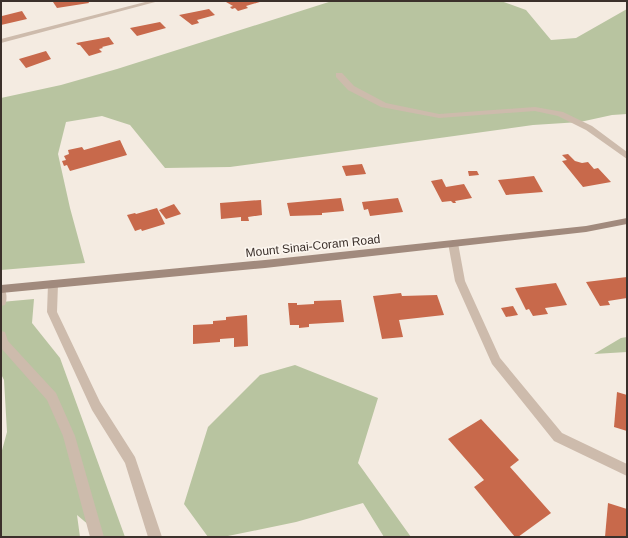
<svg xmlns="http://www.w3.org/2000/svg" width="628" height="538" font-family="Arial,sans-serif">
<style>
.green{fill:#b8c4a0}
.building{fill:#c8694b}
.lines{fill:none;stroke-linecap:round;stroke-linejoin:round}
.street{fill:#cdbbac;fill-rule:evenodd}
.secondary{fill:#a18a7d;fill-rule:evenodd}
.labels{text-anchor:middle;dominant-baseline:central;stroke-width:3.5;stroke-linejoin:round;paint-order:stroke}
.street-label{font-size:12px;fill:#3b302b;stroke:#fbf5ee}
</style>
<rect width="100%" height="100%" fill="#f4ebe1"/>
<!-- green -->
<g class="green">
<polygon points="332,1 501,1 526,10 551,40 576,38 627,9 627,114 612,115 580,122 533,125 230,167 165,168 130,125 102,116 66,122 58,154 70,208 85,263 1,270 1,98 61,85 117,69"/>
<polygon points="34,299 32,323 60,358 125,537 103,537 77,515 80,537 1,537 1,454 7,432 4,380 1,374 1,302"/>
<polygon points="627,337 627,352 594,354 621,338"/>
<polygon points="295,365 378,398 358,463 411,537 384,537 363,503 296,522 223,537 208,537 184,504 208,427 260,375"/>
</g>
<!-- building -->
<g class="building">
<polygon points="56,1 88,1 89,3 57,8 53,2"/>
<polygon points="228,1 263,1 246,6 248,8 238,11 235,8 232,9 230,7 233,6 226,2"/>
<polygon points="209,9 215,15 197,20 199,23 192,25 179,15"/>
<polygon points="22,11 27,19 1,25 2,16"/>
<polygon points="160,22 166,28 137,36 130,28"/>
<polygon points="109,37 114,44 102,47 103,48 99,49 102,52 89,56 80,45 78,45 76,43"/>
<polygon points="46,51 51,59 26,68 19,59"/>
<polygon points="120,140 127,155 70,171 67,165 64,166 62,161 66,160 64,156 69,154 68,150 82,147 84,150"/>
<polygon points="568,154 575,161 582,163 588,162 594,169 598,168 611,182 583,187 562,161 567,160 562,155"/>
<polygon points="362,164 366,174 346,176 342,166"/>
<polygon points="468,171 477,171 479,175 469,176"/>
<polygon points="534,176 543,192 506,195 498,180"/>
<polygon points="442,179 446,187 464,184 472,198 455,201 456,203 453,203 451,201 442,202 431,181"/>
<polygon points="341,198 344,211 322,213 322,215 290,216 287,203"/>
<polygon points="398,198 403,212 370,216 368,209 364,210 362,202"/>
<polygon points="261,200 262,215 248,217 249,221 241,221 241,217 221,219 220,203"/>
<polygon points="174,204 181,214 166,219 159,210"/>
<polygon points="157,208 165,224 142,231 141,229 135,231 127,215 135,213 136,214"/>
<polygon points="627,277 627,298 608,301 610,305 600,306 586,282"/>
<polygon points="556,283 567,305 545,308 548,314 533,316 529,309 526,310 515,288"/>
<polygon points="401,293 402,296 437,295 444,315 399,320 403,337 382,339 373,296"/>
<polygon points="341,300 344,322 309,324 309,327 299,328 299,325 290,325 288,303 297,303 297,305 314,304 314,301"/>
<polygon points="513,306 518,315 506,317 501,308"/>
<polygon points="247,315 248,346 234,347 234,338 220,339 220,342 193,344 193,325 213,324 213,321 226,320 226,317"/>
<polygon points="617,392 627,395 627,431 614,427"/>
<polygon points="481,419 519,460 510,467 551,513 518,537 515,537 474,487 484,480 448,439"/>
<polygon points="608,503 627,509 627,537 605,537"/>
</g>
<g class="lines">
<!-- street -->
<g class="street">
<polygon points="149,1 159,1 1,43 1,39"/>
<polygon points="336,73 342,73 354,86 386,103 439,114 535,107 563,112 592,126 627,152 627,159 586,130 558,116 535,111 439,118 381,107 348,90 336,77"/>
<polygon points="453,240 458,243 465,281 500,358 562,433 627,464 627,476 554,441 492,364 455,281 448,243"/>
<polygon points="53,280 57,281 58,284 57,312 100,402 135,457 162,537 148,537 125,463 92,410 47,312 48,284 49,281"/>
<path d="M1,289L5,290C7,294 7,301 5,305L1,306Z"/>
<polygon points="1,331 5,332 8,341 56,393 75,436 104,537 90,537 63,436 47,400 1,348"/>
</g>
<!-- secondary -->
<polygon class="secondary" points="627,218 627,224 586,232 265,268 1,293 1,285 265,260 586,226"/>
</g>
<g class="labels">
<!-- street labels -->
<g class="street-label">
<text transform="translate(313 246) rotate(-6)">Mount Sinai-Coram Road</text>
</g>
</g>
<!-- border -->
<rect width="628" height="538" fill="none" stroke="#3b302b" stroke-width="4"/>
</svg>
